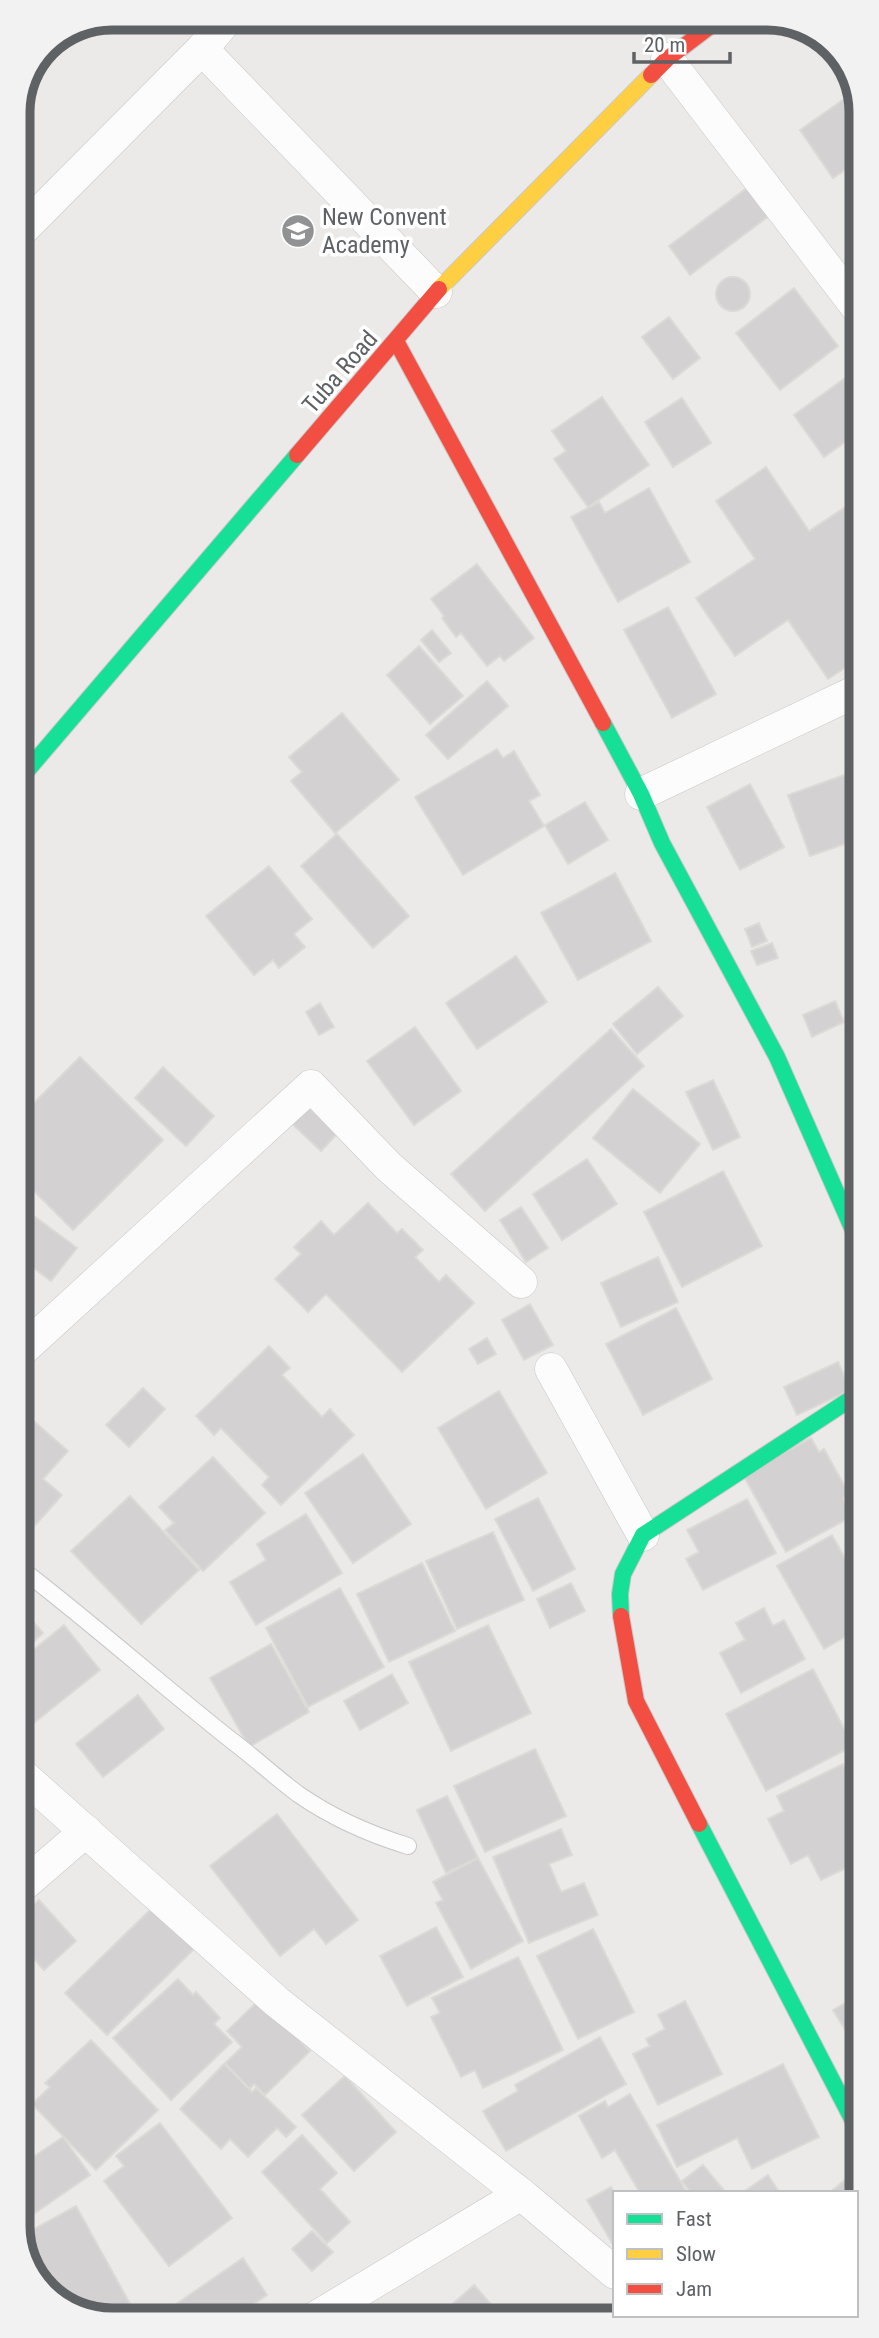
<svg xmlns="http://www.w3.org/2000/svg" width="879" height="2338" font-family="'Roboto Condensed',sans-serif">
<style>
.building{fill:#d3d1d1;stroke:#dcdad7;stroke-width:2}
.lines{fill:none;stroke-linecap:round;stroke-linejoin:round}
.lane-casing{stroke:#c9c8c8;stroke-width:18}
.street-casing{stroke:#c9c8c8;stroke-width:33}
.fast-casing{stroke:#c8c8c8;stroke-width:18}
.slow-casing{stroke:#c8c8c8;stroke-width:18}
.jam-casing{stroke:#c8c8c8;stroke-width:18}
.lane{stroke:#fcfcfc;stroke-width:16}
.street{stroke:#fcfcfc;stroke-width:32}
.fast{stroke:#16e098;stroke-width:16}
.slow{stroke:#ffcf43;stroke-width:16}
.jam{stroke:#f24e42;stroke-width:16}
.labels{text-anchor:middle;dominant-baseline:central;stroke-width:7;stroke-linejoin:round;paint-order:stroke}
.poi-label{font-size:24px;fill:#5e6265;stroke:#fff;text-anchor:start}
.street-label{font-size:24px;fill:#5e6265;stroke:#fff}
.rim{fill:none;stroke:#5e6265;stroke-width:9}
</style>
<rect width="100%" height="100%" fill="#eceae8"/>
<!-- building -->
<g class="building">
<polygon points="854,92 858,97 858,161 833,178 800,130"/>
<polygon points="751,185 773,213 690,275 669,246"/>
<circle cx="733" cy="294" r="17"/>
<polygon points="794,288 838,346 780,390 736,333"/>
<polygon points="669,317 700,358 673,379 642,337"/>
<polygon points="859,368 859,432 824,457 794,415"/>
<polygon points="602,397 649,465 588,507 554,459 566,451 552,431"/>
<polygon points="682,398 711,443 673,467 645,422"/>
<polygon points="766,467 809,531 859,498 859,623 857,625 859,628 859,659 828,679 788,620 735,656 696,598 755,559 716,501"/>
<polygon points="649,488 690,562 618,602 571,517 599,502 605,513"/>
<polygon points="477,564 534,638 504,661 500,656 487,666 461,633 456,637 442,618 444,616 431,599"/>
<polygon points="668,607 716,694 672,718 624,630"/>
<polygon points="432,630 451,653 439,662 421,640"/>
<polygon points="419,646 463,696 430,724 387,675"/>
<polygon points="487,681 508,706 448,759 426,735"/>
<polygon points="342,713 399,780 335,833 291,781 302,772 289,757"/>
<polygon points="497,749 503,758 514,751 540,795 529,801 544,826 463,875 415,797"/>
<polygon points="858,770 859,839 810,856 788,795"/>
<polygon points="750,784 784,847 740,870 707,807"/>
<polygon points="585,802 608,840 568,864 545,825"/>
<polygon points="337,834 409,916 373,948 301,866"/>
<polygon points="269,866 312,919 294,934 305,947 279,968 273,960 254,975 206,916"/>
<polygon points="615,873 651,941 578,980 541,913"/>
<polygon points="759,923 767,941 752,947 745,929"/>
<polygon points="772,943 778,958 757,965 751,951"/>
<polygon points="516,956 547,1002 477,1049 446,1003"/>
<polygon points="658,987 683,1016 637,1054 613,1024"/>
<polygon points="835,1001 844,1022 812,1037 803,1015"/>
<polygon points="320,1003 334,1027 319,1035 306,1012"/>
<polygon points="415,1027 461,1091 414,1125 367,1061"/>
<polygon points="611,1029 644,1066 485,1211 451,1174"/>
<polygon points="80,1057 163,1140 73,1230 19,1176 19,1118"/>
<polygon points="163,1067 214,1116 186,1146 135,1098"/>
<polygon points="713,1080 740,1137 713,1150 686,1092"/>
<polygon points="633,1089 700,1144 660,1193 593,1138"/>
<polygon points="304,1103 337,1134 321,1151 288,1120"/>
<polygon points="587,1159 617,1204 562,1240 533,1194"/>
<polygon points="723,1171 762,1246 682,1287 644,1212"/>
<polygon points="368,1203 397,1233 402,1229 423,1250 415,1257 439,1282 446,1275 474,1303 402,1372 326,1294 308,1312 275,1279 301,1254 294,1247 321,1221 334,1235"/>
<polygon points="521,1207 548,1248 526,1262 500,1220"/>
<polygon points="34,1216 77,1248 51,1281 19,1257 19,1235"/>
<polygon points="658,1257 678,1302 621,1327 601,1283"/>
<polygon points="530,1304 553,1345 524,1360 502,1320"/>
<polygon points="676,1308 712,1379 643,1415 606,1344"/>
<polygon points="487,1338 496,1354 478,1364 469,1349"/>
<polygon points="269,1346 290,1368 282,1375 322,1417 330,1409 354,1435 281,1505 262,1485 269,1477 221,1428 214,1435 196,1416"/>
<polygon points="838,1362 851,1390 797,1415 784,1387"/>
<polygon points="143,1388 165,1409 129,1447 106,1425"/>
<polygon points="499,1391 547,1473 486,1509 438,1428"/>
<polygon points="20,1409 68,1451 43,1479 62,1495 22,1540"/>
<polygon points="811,1438 819,1452 824,1449 849,1494 843,1498 853,1516 786,1552 743,1475"/>
<polygon points="363,1454 411,1524 353,1563 305,1493"/>
<polygon points="213,1457 265,1513 203,1571 165,1530 174,1523 159,1507"/>
<polygon points="130,1496 199,1570 141,1624 71,1551"/>
<polygon points="538,1498 575,1569 533,1591 495,1519"/>
<polygon points="747,1499 776,1553 703,1590 686,1559 699,1552 687,1530"/>
<polygon points="306,1514 342,1573 256,1625 230,1582 266,1560 257,1544"/>
<polygon points="493,1532 524,1600 457,1629 426,1561"/>
<polygon points="832,1535 860,1585 861,1628 824,1649 777,1566"/>
<polygon points="422,1563 455,1631 389,1662 357,1594"/>
<polygon points="571,1583 585,1611 550,1628 537,1599"/>
<polygon points="340,1588 384,1667 308,1707 266,1628"/>
<polygon points="20,1607 43,1633 20,1654"/>
<polygon points="764,1608 773,1626 784,1620 805,1659 741,1693 720,1653 745,1640 736,1623"/>
<polygon points="64,1625 100,1670 20,1734 20,1661"/>
<polygon points="488,1625 531,1713 451,1751 409,1662"/>
<polygon points="271,1644 309,1712 249,1747 210,1678"/>
<polygon points="813,1669 853,1746 766,1791 726,1714"/>
<polygon points="392,1674 408,1703 360,1730 344,1701"/>
<polygon points="138,1695 164,1729 103,1777 76,1744"/>
<polygon points="535,1749 566,1816 485,1852 454,1786"/>
<polygon points="843,1764 861,1800 861,1861 821,1880 808,1855 791,1864 768,1819 784,1811 777,1796"/>
<polygon points="447,1796 478,1858 446,1873 417,1810"/>
<polygon points="277,1814 358,1920 326,1944 314,1929 280,1956 210,1866"/>
<polygon points="561,1829 572,1855 549,1864 561,1892 584,1883 598,1915 529,1943 493,1857"/>
<polygon points="478,1858 523,1941 471,1969 436,1903 443,1900 433,1882"/>
<polygon points="39,1900 76,1941 44,1970 20,1944 20,1917"/>
<polygon points="152,1908 194,1949 107,2035 65,1993"/>
<polygon points="436,1927 463,1977 407,2006 380,1956"/>
<polygon points="593,1929 634,2012 578,2039 537,1956"/>
<polygon points="518,1957 563,2050 483,2088 475,2070 461,2077 431,2017 440,2013 432,1998"/>
<polygon points="178,1979 193,1995 196,1992 220,2018 214,2024 232,2042 171,2100 113,2038"/>
<polygon points="861,1994 861,2055 833,2010"/>
<polygon points="260,1999 310,2051 265,2095 254,2084 250,2089 225,2063 242,2047 227,2031"/>
<polygon points="685,2001 722,2074 658,2105 633,2054 650,2046 646,2039 665,2029 658,2015"/>
<polygon points="600,2037 626,2084 506,2151 483,2111 518,2091 515,2085"/>
<polygon points="91,2040 158,2110 96,2170 32,2104 50,2087 45,2083"/>
<polygon points="224,2064 252,2092 256,2088 296,2127 286,2137 277,2128 248,2157 230,2139 221,2149 180,2109"/>
<polygon points="783,2064 819,2137 752,2169 737,2138 677,2167 657,2125"/>
<polygon points="345,2076 396,2132 354,2171 302,2115"/>
<polygon points="630,2094 687,2193 640,2193 615,2150 602,2158 579,2116 605,2101 608,2107"/>
<polygon points="160,2123 232,2218 169,2266 104,2181 124,2166 116,2156"/>
<polygon points="302,2135 337,2173 320,2189 350,2222 327,2243 262,2172"/>
<polygon points="63,2137 90,2175 22,2222 21,2189 32,2181 21,2165"/>
<polygon points="703,2165 726,2193 691,2193 682,2181"/>
<polygon points="768,2175 780,2193 742,2193"/>
<polygon points="850,2176 861,2191 861,2227 856,2238 856,2193 829,2193"/>
<polygon points="611,2187 615,2194 615,2248 587,2200"/>
<polygon points="76,2206 139,2320 105,2320 54,2299 21,2239 21,2236"/>
<polygon points="312,2231 333,2252 312,2271 292,2249"/>
<polygon points="243,2258 267,2295 230,2320 153,2320"/>
<polygon points="474,2285 503,2318 436,2319"/>
</g>
<g class="lines">
<!-- lane casing -->
<g class="lane-casing">
<path id="lane" d="M20,1568C92,1623 160,1684 231,1740C254,1757 275,1777 298,1794C331,1817 369,1834 408,1846"/>
</g>
<!-- street casing -->
<g class="street-casing">
<g id="street">
<polyline points="202,49 436,292"/>
<polyline points="667,59 859,310"/>
<polyline points="18,234 202,49 228,18"/>
<polyline points="641,794 859,690"/>
<polyline points="20,1352 311,1086 389,1167 521,1282"/>
<polyline points="551,1369 643,1535"/>
<polyline points="20,1773 277,2002 521,2194 615,2273"/>
<polyline points="20,1888 86,1831"/>
<polyline points="665,2315 668,2318"/>
<polyline points="750,2317 753,2315"/>
<polyline points="313,2319 521,2194"/>
</g>
</g>
<!-- fast casing -->
<g class="fast-casing">
<g id="fast">
<polyline points="603,723 641,794 662,843 777,1057 860,1246"/>
<polyline points="19,780 297,455"/>
<polyline points="621,1616 620,1594 623,1574 643,1535 860,1393"/>
<polyline points="699,1824 861,2136"/>
</g>
</g>
<!-- slow casing -->
<g class="slow-casing">
<polyline id="slow" points="439,289 651,75"/>
</g>
<!-- jam casing -->
<g class="jam-casing">
<g id="jam">
<polyline points="651,75 667,59 721,18"/>
<polyline points="396,341 603,723"/>
<polyline points="297,455 439,289"/>
<polyline points="621,1616 636,1701 699,1824"/>
</g>
</g>
<!-- lane -->
<use href="#lane" class="lane"/>
<!-- street -->
<use href="#street" class="street"/>
<!-- fast -->
<use href="#fast" class="fast"/>
<!-- slow -->
<use href="#slow" class="slow"/>
<!-- jam -->
<use href="#jam" class="jam"/>
</g>
<!-- icons -->
<defs>
<g id="school-disc" transform="scale(1.75)"><circle r="9.5" fill="#909293" stroke="#fff"/><path d="M0-5L7-2L0 1L-7-2ZM-4 1L0 2.5L4 1V4Q0 6-4 4Z" fill="#fff"/></g>
</defs>
<g fill-rule="evenodd">
<use href="#school-disc" x="298" y="231"/>
</g>
<g class="labels">
<!-- poi labels -->
<g class="poi-label">
<text x="322" y="217">New Convent<tspan x="322" dy="28">Academy</tspan></text>
</g>
<!-- street labels -->
<g class="street-label">
<text transform="translate(340 372) rotate(-49)">Tuba Road</text>
</g>
</g>
<!-- crop -->
<path d="M0 0H879V2338H0ZM112 30H767A82 82 0 0 1 849 112V2226A82 82 0 0 1 767 2308H112A82 82 0 0 1 30 2226V112A82 82 0 0 1 112 30Z" fill="#f2f2f3" fill-rule="evenodd"/>
<path class="rim" d="M112 30H767A82 82 0 0 1 849 112V2226A82 82 0 0 1 767 2308H112A82 82 0 0 1 30 2226V112A82 82 0 0 1 112 30Z"/>
<!-- legend -->
<rect x="613" y="2191" width="245" height="126" fill="#ffffff" stroke="#bfc0c1" stroke-width="2"/>
<rect x="627" y="2214" width="35" height="10" fill="#16e098" stroke="#bfc0c1" stroke-width="2"/>
<text x="676" y="2226" font-size="21" fill="#5e6265">Fast</text>
<rect x="627" y="2249" width="35" height="10" fill="#ffcf43" stroke="#bfc0c1" stroke-width="2"/>
<text x="676" y="2261" font-size="21" fill="#5e6265">Slow</text>
<rect x="627" y="2284" width="35" height="10" fill="#f24e42" stroke="#bfc0c1" stroke-width="2"/>
<text x="676" y="2296" font-size="21" fill="#5e6265">Jam</text>
<!-- scale -->
<path d="M634 52v10h96v-10" fill="none" stroke="#5e6265" stroke-width="3.5"/>
<text x="644" y="52" font-size="21" fill="#5e6265" stroke="#ffffff" stroke-width="5" paint-order="stroke">20 m</text>
</svg>
